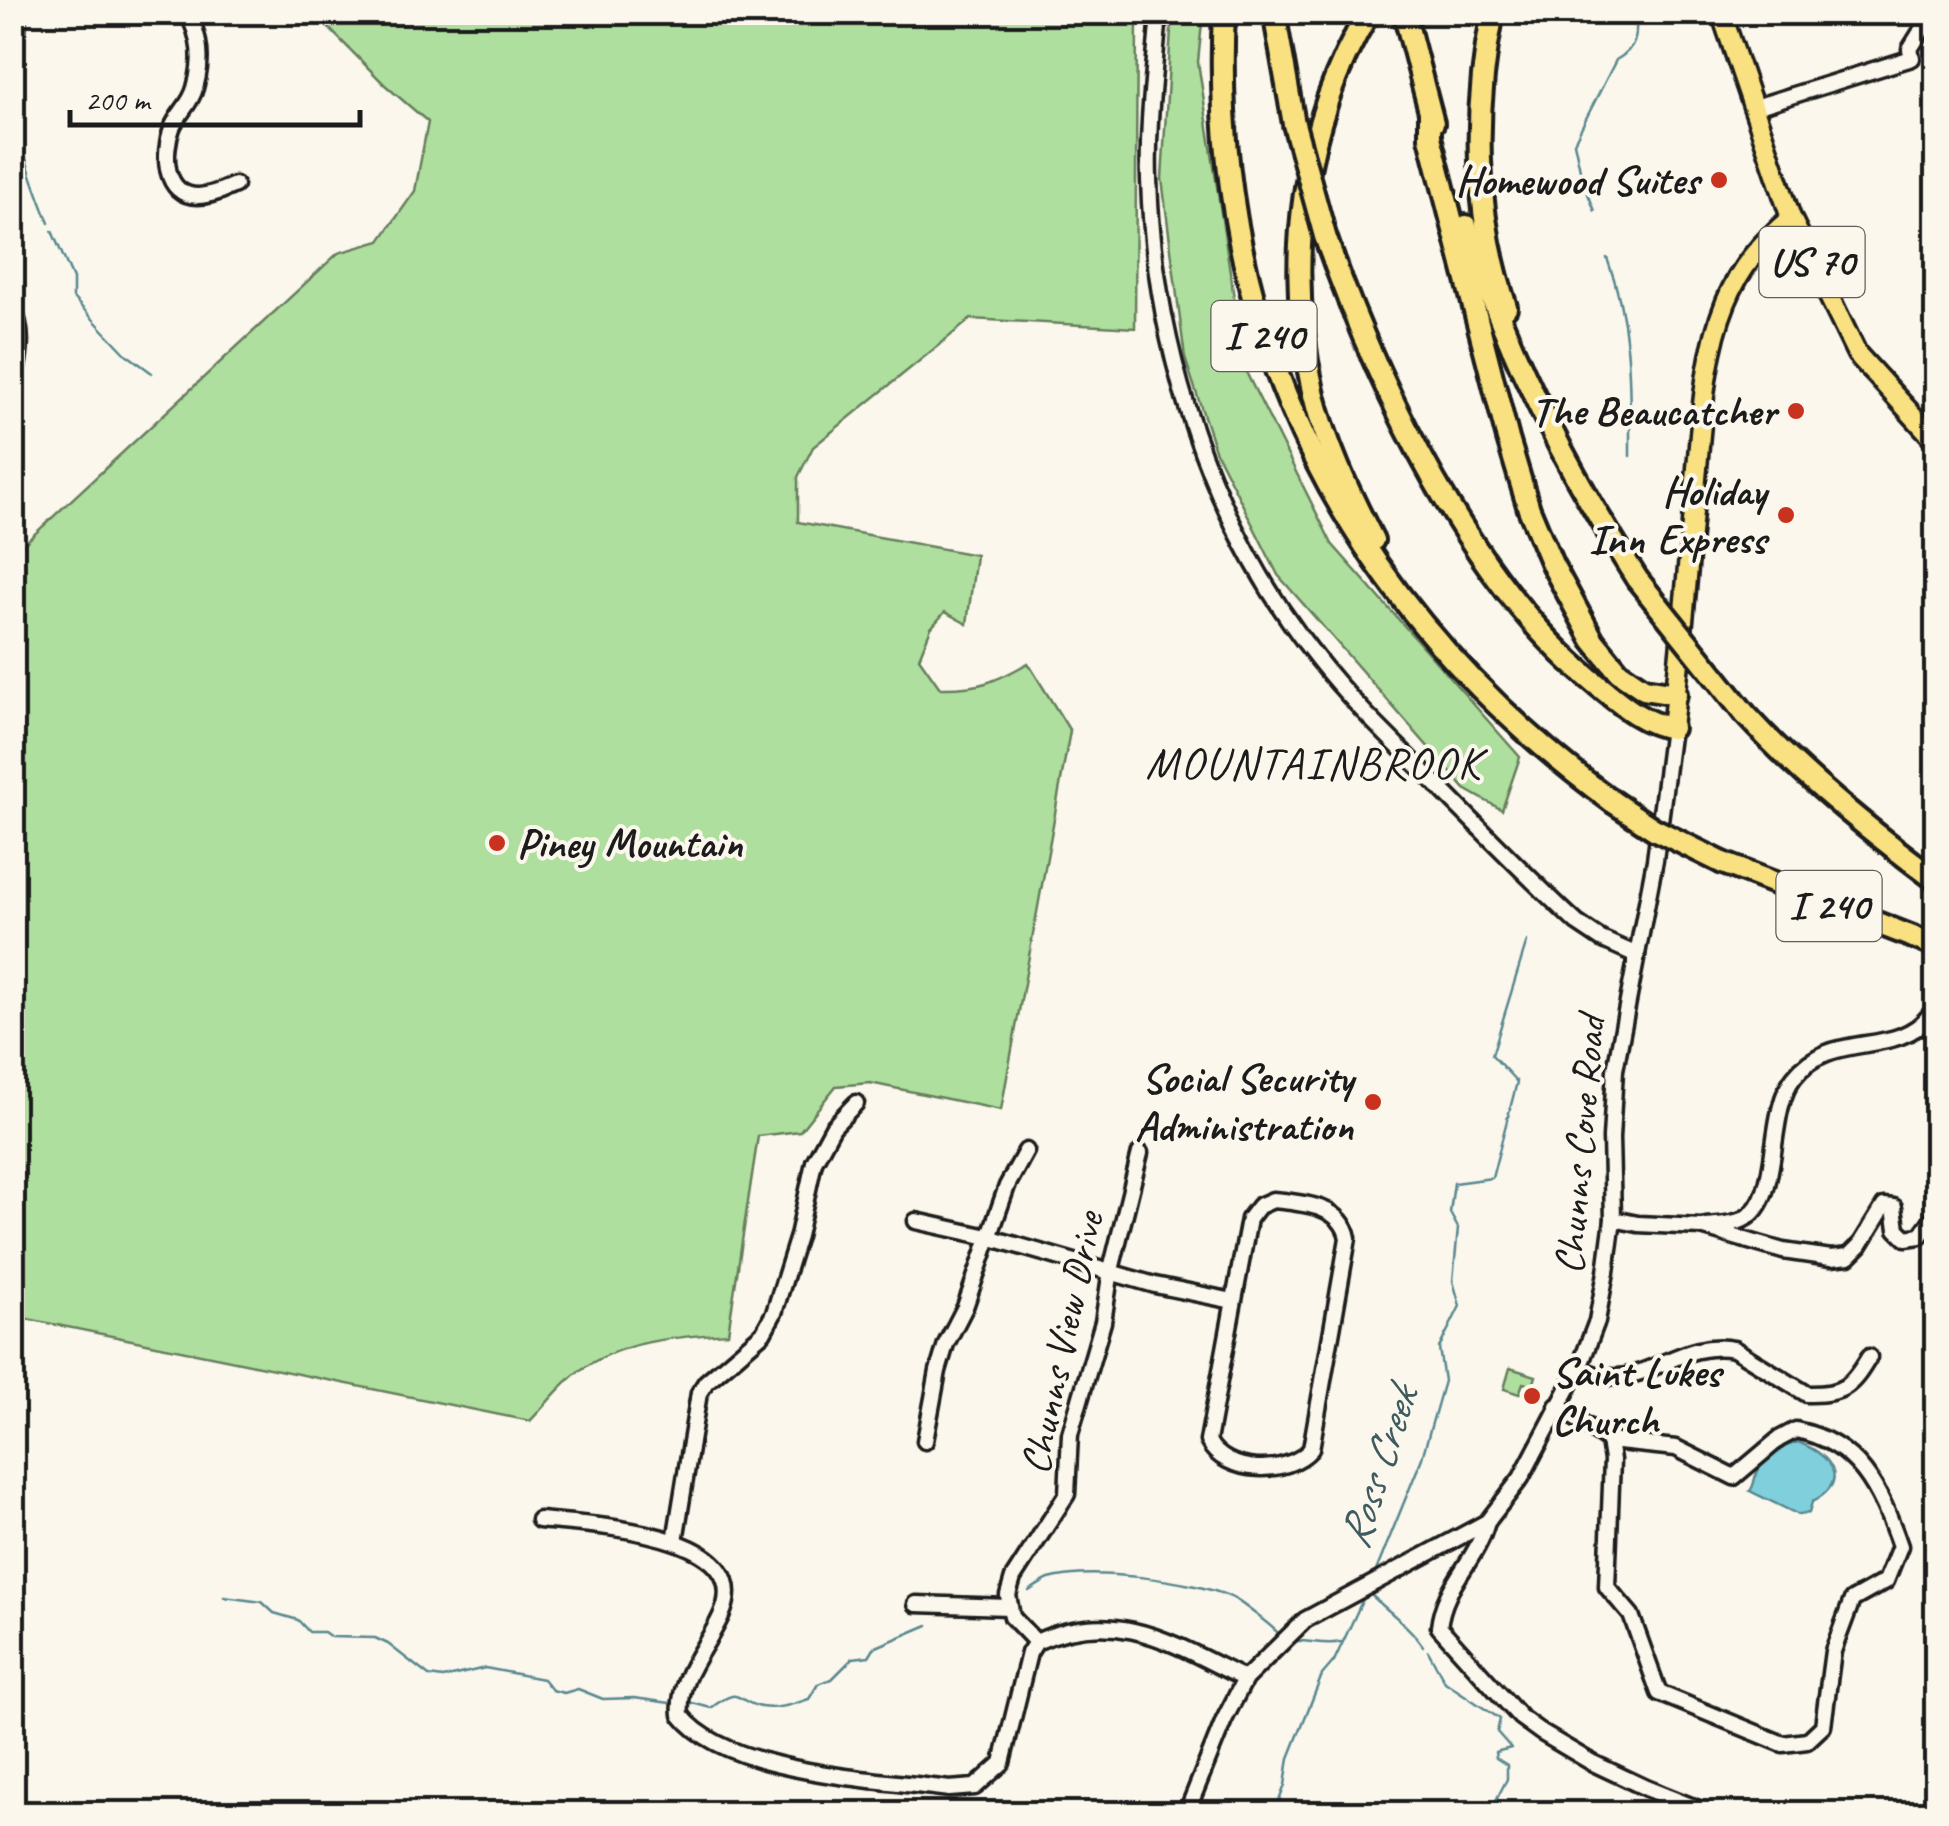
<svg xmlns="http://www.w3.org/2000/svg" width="1949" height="1826" font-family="Caveat,sans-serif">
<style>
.green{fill:#afdf9e;stroke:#667e5d;stroke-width:2.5}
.water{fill:#80cfdc;stroke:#58878f;stroke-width:2.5}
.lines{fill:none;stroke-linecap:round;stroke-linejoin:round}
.stream{stroke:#58878f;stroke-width:2.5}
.minor-casing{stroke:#1c1c1c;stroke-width:21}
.major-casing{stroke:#1c1c1c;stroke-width:25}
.highway-casing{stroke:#1c1c1c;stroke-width:28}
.minor{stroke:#fbf7ec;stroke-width:14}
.major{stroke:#f9e181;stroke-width:18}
.highway{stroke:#f9e181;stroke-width:20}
.highway-bridge-casing{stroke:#1c1c1c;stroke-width:28;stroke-linecap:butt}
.highway-bridge{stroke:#f9e181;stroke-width:20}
.poi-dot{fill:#c8321e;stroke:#fbf7ec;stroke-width:4}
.labels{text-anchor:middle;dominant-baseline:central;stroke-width:8;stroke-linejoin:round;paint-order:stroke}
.shield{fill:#fbf7ec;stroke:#5f5e5a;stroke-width:2.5}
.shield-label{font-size:40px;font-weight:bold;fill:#1c1c1c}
.poi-label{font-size:42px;font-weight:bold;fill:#1c1c1c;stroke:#fbf7ec;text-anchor:end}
.street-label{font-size:42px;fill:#1c1c1c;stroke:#fbf7ec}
.neighbourhood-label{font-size:45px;letter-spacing:2.5px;fill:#1c1c1c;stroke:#fbf7ec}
.water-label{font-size:45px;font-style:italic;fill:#3f5b5f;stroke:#fbf7ec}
</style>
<rect width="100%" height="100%" fill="#fbf7ec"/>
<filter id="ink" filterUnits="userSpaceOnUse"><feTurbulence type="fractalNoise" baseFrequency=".01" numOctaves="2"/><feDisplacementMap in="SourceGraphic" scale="20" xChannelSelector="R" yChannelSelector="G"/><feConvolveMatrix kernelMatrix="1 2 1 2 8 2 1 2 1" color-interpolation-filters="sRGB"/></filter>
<g filter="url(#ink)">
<!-- green -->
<g class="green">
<path d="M314,13H1137L1135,328L971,319L813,447L798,477V522L976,555L967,624L945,612L931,628L919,658L940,688C978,689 995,682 1028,663L1070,731L1001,1110L870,1083L836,1086L800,1131L758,1136L728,1333C675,1337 623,1340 579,1371C561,1384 546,1405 530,1421L13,1316V554L338,253L380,241L415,191L428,122L385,85Z"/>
<polygon points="1172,13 1203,13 1198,62 1245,370 1332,544 1520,757 1502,810 1465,789 1278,575 1215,450 1185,358 1162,179"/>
<polygon points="1510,1368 1536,1376 1533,1386 1523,1383 1519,1394 1504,1389"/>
</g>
<!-- water -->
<path class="water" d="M1798,1442C1830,1455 1852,1480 1812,1502L1809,1513L1799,1515L1750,1491C1754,1486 1754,1480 1756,1475C1763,1457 1781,1447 1798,1442Z"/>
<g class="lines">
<!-- stream -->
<g class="stream">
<path d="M26,12C28,28 29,36 16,46C3,102 28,171 49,223"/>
<path d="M1595,211L1582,179L1574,142L1616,60C1637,48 1638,35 1635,12"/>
<polyline points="52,231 73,279 73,298 126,354 152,373"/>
<path d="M1607,258C1632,325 1630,386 1630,456"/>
<polyline points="1374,1576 1422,1458 1444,1381 1439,1348 1460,1306 1453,1281 1458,1228 1450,1213 1454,1183 1492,1178 1517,1082 1492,1055 1527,941"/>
<path d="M1029,1591C1035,1587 1042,1582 1049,1579C1089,1567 1192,1580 1231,1597C1238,1600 1273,1627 1279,1634"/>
<path d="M1368,1592C1385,1609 1411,1627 1423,1646"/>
<polyline points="224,1597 262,1602 274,1613 298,1620 309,1632 324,1632 331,1637 375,1638 388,1644 429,1676 443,1678 485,1668 543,1679 552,1690 564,1693 578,1689 603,1699 634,1698 670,1703"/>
<path d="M1294,1641C1310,1640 1327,1646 1341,1642"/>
<polyline points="1428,1651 1445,1682 1500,1719 1497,1732 1511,1748 1495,1752 1496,1758 1507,1765 1507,1779 1493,1806 1496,1814"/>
<path d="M688,1702L711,1708C742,1684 735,1702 761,1707C778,1710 793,1704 809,1699L818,1684L832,1679L853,1658L869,1656L874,1648L928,1625"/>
<polyline points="1274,1814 1285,1785 1289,1758 1322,1675 1334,1661 1364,1597"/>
</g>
<!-- minor casing -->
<g class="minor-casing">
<g id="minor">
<path d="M187,12C201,37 203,61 195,88C191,104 178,113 172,128C163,152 163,196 198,196C211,196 223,190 235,185"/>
<path d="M1159,12C1155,68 1147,123 1149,179C1154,348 1211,525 1317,658C1351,702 1392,740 1431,779C1480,828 1527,877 1577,923L1601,939L1637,955"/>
<polyline points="1752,108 1912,58 1910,49 1933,12"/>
<path d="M12,306C24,331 21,358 12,384"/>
<path d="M1273,1200C1302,1203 1342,1205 1348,1238L1311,1449C1288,1476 1225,1475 1208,1441L1249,1219L1259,1206Z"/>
<polyline points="1613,1219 1638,1224 1701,1227 1783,1251 1831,1258 1849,1256 1860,1245 1884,1206 1894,1207 1897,1229 1906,1238 1920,1236 1936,1214"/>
<polyline points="916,1221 988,1237 1155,1285 1233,1301"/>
<path d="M1706,1226C1718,1225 1733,1225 1744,1219C1783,1199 1765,1114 1794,1077C1831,1029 1896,1059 1930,1015"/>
<path d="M1579,1368C1638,1400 1674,1337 1734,1349L1807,1394C1843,1395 1852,1386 1869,1357"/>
<polyline points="1557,1406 1609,1441"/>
<path d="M1796,1430C1859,1443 1880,1489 1900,1546L1886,1581L1852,1600L1833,1651L1823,1726L1807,1741L1783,1744L1659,1693L1631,1615L1607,1587L1612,1460L1609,1441L1676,1448L1734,1477L1779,1439Z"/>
<polyline points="925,1441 938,1371 946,1344 965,1307 1007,1186 1026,1151"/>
<path d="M539,1520C585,1525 761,1531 721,1616C706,1649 677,1677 681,1715C726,1774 877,1779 949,1789L975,1787L1002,1763L1029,1653L1036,1642C1116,1605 1174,1644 1245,1679"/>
<path d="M1487,1522C1476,1563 1444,1583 1439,1627L1520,1717L1542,1733L1591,1762L1646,1788L1711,1814"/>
<polyline points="675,1541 699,1393 706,1382 763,1333 774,1313 798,1236 814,1162 833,1127 856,1103"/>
<polyline points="916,1604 1009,1607"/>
<polyline points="1036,1642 1012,1617 1008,1595 1013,1578 1067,1494 1070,1434 1103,1322 1111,1270 1140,1153"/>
<polyline points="1186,1814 1224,1720 1245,1679 1305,1620 1487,1522 1521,1478 1579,1368 1597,1321 1606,1272 1613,1219 1611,1138 1615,1070 1655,860 1672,728"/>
</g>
</g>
<!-- major casing -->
<g class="major-casing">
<g id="major">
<polyline points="1721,12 1791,218 1857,354 1936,441"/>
<path d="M1672,728C1682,641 1689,555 1697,468C1702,414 1705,353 1726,302C1740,267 1762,242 1791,218"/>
</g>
</g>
<!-- highway casing -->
<g class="highway-casing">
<g id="highway">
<path d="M1224,12C1208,340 1351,610 1613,802"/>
<polyline points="1274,12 1294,124"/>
<path d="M1369,12C1301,123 1284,266 1313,391C1325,443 1349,493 1373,540"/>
<polyline points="1404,12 1433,123"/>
<path d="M1493,12C1473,109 1474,213 1506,307"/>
<polyline points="1430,113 1430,137 1508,439 1529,509 1552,564 1593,640 1619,672 1644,689 1676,694"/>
<path d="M1466,226C1507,352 1566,468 1637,579"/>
<path d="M1325,236C1378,387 1472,587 1600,687C1622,705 1644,724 1672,728"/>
<path d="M1745,714C1802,776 1869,830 1936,880"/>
<polyline points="1723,863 1936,946"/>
</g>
</g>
<!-- minor -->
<use href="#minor" class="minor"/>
<!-- major -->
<use href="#major" class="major"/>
<!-- highway -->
<use href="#highway" class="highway"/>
<!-- highway-bridge casing -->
<g class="highway-bridge-casing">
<g id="highway-bridge">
<polyline points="1294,124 1325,236"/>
<polyline points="1637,579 1745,714"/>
<polyline points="1613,802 1654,829 1723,863"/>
</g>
</g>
<!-- highway-bridge -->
<use href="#highway-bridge" class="highway-bridge"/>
</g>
</g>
<!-- markers -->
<g class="poi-dot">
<circle cx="1719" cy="180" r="10"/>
<circle cx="1796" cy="411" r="10"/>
<circle cx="1786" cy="515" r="10"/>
<circle cx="497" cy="843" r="10"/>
<circle cx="1373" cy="1102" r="10"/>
<circle cx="1532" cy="1396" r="10"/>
</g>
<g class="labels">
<!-- shield labels -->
<g class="shield">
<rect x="1759.5" y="227" width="105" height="70" rx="8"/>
<rect x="1211.5" y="301" width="105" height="70" rx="8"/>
<rect x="1776.5" y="871" width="105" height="70" rx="8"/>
</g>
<g class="shield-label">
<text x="1812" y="262">US 70</text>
<text x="1264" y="336">I 240</text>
<text x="1829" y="906">I 240</text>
</g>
<!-- poi labels -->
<g class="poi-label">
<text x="1699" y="180">Homewood Suites</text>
<text x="1776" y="411">The Beaucatcher</text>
<text x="1766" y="491">Holiday<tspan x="1766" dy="48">Inn Express</tspan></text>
<text x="517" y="843" text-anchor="start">Piney Mountain</text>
<text x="1353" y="1078">Social Security<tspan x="1353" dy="48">Administration</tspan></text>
<text x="1552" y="1372" text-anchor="start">Saint Lukes<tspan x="1552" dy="48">Church</tspan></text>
</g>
<!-- street labels -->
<g class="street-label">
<text transform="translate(1580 1145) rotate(-85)">Chunns Cove Road</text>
<text transform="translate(1062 1343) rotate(-78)">Chunns View Drive</text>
</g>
<!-- neighbourhood labels -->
<g class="neighbourhood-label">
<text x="1314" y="763">MOUNTAINBROOK</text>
</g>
<!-- water labels -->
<g class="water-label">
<text transform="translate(1378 1468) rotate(-72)">Ross Creek</text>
</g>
</g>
<!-- margin -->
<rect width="1949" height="1826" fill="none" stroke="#fbf7ec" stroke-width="50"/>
<rect x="25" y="25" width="1899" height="1776" fill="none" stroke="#1c1c1c" stroke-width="4" filter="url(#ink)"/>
<!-- scale -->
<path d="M70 110v15h290v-15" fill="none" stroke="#1c1c1c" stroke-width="5"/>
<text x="85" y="110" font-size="30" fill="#1c1c1c" stroke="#fbf7ec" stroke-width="8" paint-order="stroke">200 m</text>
</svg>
